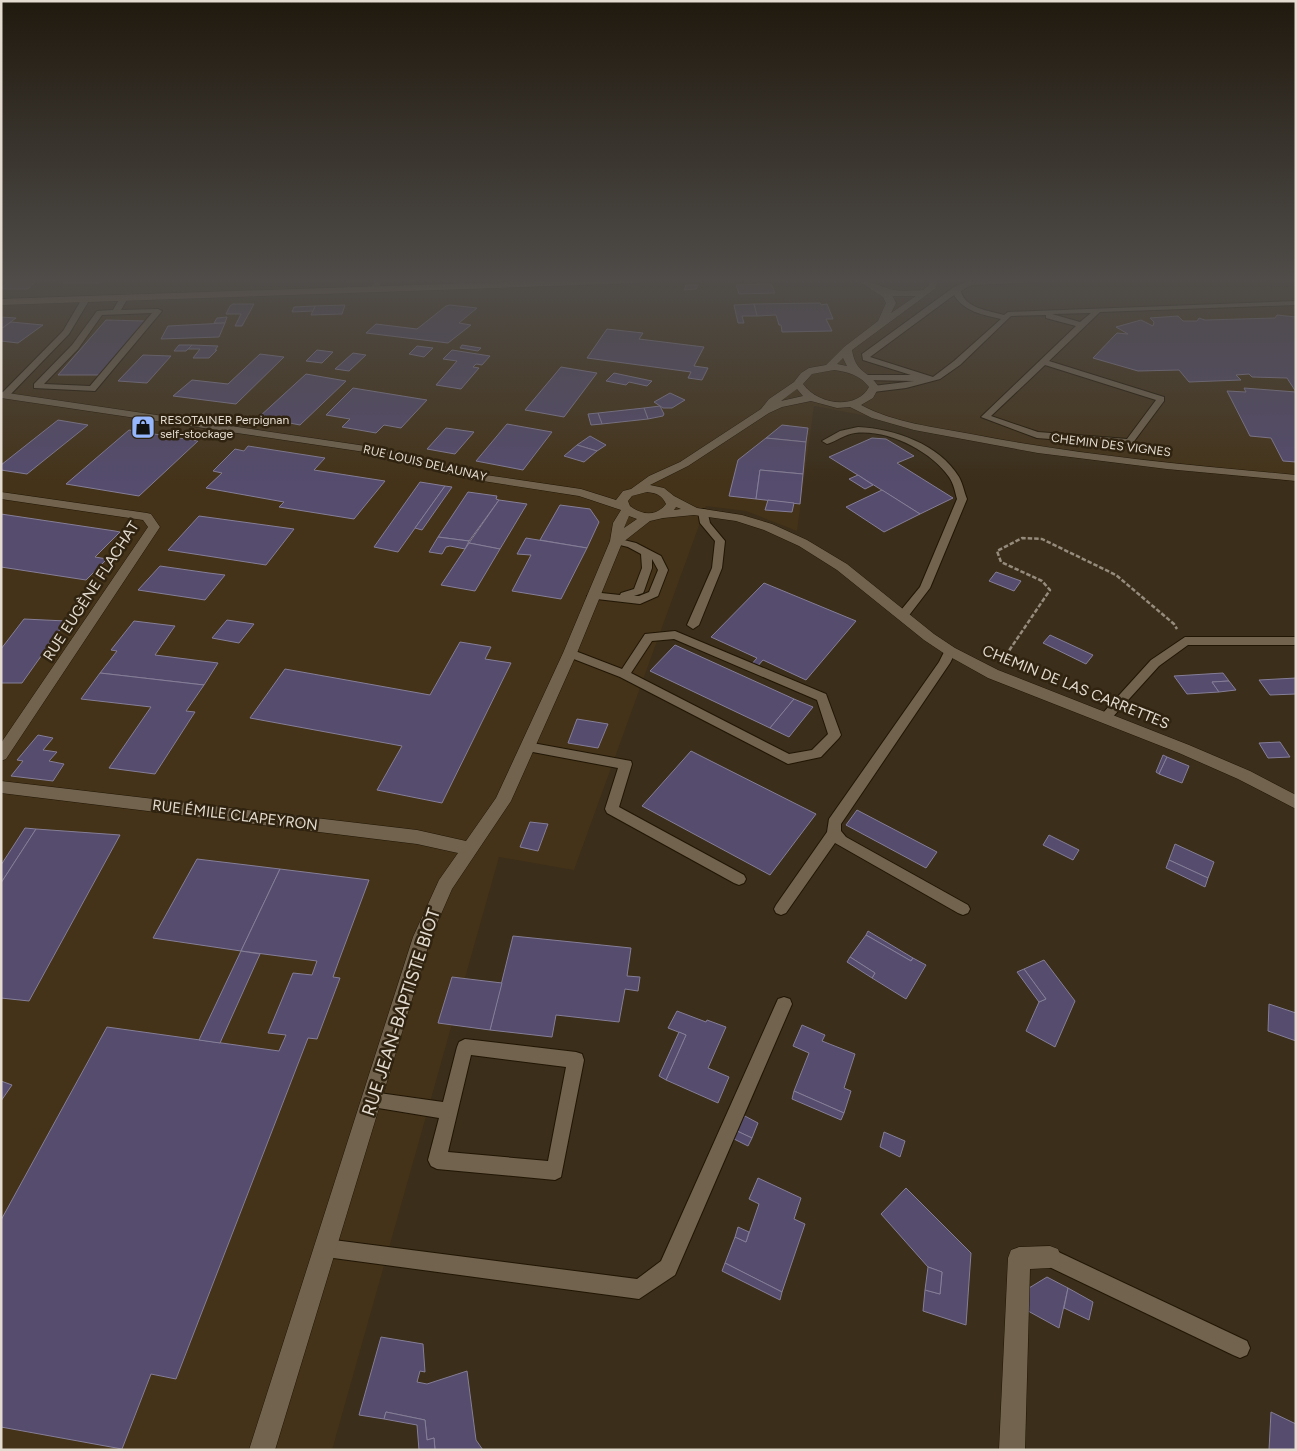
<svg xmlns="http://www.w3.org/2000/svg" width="1297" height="1451" font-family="Figtree,sans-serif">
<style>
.built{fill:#443319}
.building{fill:#554c6e;stroke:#857e97}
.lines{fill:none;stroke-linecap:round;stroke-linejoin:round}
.service-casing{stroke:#211604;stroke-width:2}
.minor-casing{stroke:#211604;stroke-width:1}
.secondary-casing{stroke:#211604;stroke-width:1}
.path{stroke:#968c7d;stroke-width:2.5;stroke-dasharray:4.5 2;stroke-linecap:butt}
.service{fill:#71634e;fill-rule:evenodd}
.minor{fill:#71634e;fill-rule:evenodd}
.secondary{fill:#8c6c52;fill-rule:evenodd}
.labels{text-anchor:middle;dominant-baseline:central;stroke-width:5;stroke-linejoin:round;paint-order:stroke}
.far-poi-label{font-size:12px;fill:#e4dcd0;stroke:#302411;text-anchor:start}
.far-street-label{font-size:12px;fill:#e4dcd0;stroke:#302411}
.street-label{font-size:15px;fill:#e4dcd0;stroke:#302411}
.near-street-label{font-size:18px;fill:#e4dcd0;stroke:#302411}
</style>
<rect width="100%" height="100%" fill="#3b2e1a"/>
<!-- built -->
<polygon class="built" points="1,280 1296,280 1296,480 1038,448 814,406 797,531 746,511 706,506 574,870 499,857 332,1450 1,1450"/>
<!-- building -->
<g class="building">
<polygon points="9,280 37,280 28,289 1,289"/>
<polygon points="37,280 104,280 101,283 63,283 65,281"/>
<polygon points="771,284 775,293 739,294 736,285"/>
<polygon points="686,285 698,285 696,289 684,290"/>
<polygon points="820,303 821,305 827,304 833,319 826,319 832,331 782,332 781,325 779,325 776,315 757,316 754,304"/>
<polygon points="233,304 254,304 242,326 235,326 241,314 226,314 230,306"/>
<polygon points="754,304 757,316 742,316 744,323 738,323 734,305"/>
<polygon points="345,305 342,314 311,315 315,306"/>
<polygon points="450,305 477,308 459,323 471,325 448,343 366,333 376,324 417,329 446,306"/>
<polygon points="315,306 313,311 292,312 294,307"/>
<polygon points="1277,315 1296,317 1296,392 1287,378 1252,377 1249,374 1236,375 1241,380 1189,382 1179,370 1138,371 1093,358 1117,333 1128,334 1116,327 1141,320 1153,326 1154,322 1150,318 1178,316 1183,321 1197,321 1199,318 1205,320 1275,318"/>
<polygon points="1,317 16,318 1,329"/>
<polygon points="227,317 225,323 214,323 217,318"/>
<polygon points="106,320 146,321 101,375 58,375"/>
<polygon points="11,322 43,325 18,343 1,341 1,329"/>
<polygon points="225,323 219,337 161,339 168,326"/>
<polygon points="607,329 643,333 639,339 704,347 694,366 708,368 702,380 688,378 691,372 587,358"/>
<polygon points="179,345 192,345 186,351 174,351"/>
<polygon points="192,345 218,346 215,350 217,350 209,358 193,358 200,349 188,349"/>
<polygon points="462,345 481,348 478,351 460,348"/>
<polygon points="417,346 433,348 424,357 409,354"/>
<polygon points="317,350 333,352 322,363 306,361"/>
<polygon points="452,350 490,356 482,365 476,364 473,367 479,368 461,389 436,385 457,361 443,359"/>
<polygon points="353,353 366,355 349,371 335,369"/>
<polygon points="260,354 284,357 236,404 173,396 192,380 228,384"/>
<polygon points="143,355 171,356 147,383 118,381"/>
<polygon points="561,367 597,373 564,417 525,410"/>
<polygon points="614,373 652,381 647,386 629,382 626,385 606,381"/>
<polygon points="306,374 346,381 300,425 259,417"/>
<polygon points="353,388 427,400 401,428 384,425 376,433 342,427 350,419 326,415"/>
<polygon points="1244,388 1296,392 1296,462 1283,461 1271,438 1250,436 1227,391 1246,392"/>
<polygon points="670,393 685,400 672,408 663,408 654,402"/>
<polygon points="660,406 664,414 663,416 648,419 644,408"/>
<polygon points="644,408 648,419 602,424 598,413"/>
<polygon points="598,413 602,424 591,425 588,414"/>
<polygon points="58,420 88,425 27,474 1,470 1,465"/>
<polygon points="507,424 552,432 523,470 476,461"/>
<polygon points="782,425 808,428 806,442 766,438"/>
<polygon points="446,428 474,432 455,454 427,449"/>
<polygon points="129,430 198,441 139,496 66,484"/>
<polygon points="590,436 606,445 597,451 577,445"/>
<polygon points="766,438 806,442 803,474 760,470 756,499 729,496 738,460"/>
<polygon points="872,438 886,439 914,456 897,463 953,498 920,514 829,457"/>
<polygon points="577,445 597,451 584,462 564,456"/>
<polygon points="248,446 325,458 314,470 385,481 354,519 279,507 284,502 206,488 222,473 213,471 235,449 244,451"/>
<polygon points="760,470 803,474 800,504 756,499"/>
<polygon points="858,475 873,485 865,489 849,479"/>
<polygon points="420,482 445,486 398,552 374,547"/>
<polygon points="445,486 452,487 422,530 415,528"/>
<polygon points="882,490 920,514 884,532 846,507"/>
<polygon points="468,492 497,496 496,499 499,500 469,541 438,537"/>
<polygon points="499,500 527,504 500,549 469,543"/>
<polygon points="768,500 794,503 792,512 765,510"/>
<polygon points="560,505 590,509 599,522 587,548 540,540"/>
<polygon points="1,514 115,531 120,532 95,557 107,559 86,580 1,567"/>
<polygon points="199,516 294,529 266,565 168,550"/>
<polygon points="438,537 469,541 465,549 450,546 446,547 442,554 429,552"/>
<polygon points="526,538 587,548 561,599 512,591 531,555 517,554"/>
<polygon points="469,543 500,549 475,591 441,585"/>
<polygon points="160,566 209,573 225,575 205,600 138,590"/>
<polygon points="996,572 1021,581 1014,591 989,581"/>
<polygon points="764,583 856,621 806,680 763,660 756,668 750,666 757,658 711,637"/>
<polygon points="24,619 66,621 22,683 1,683 1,649"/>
<polygon points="227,620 254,624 239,643 212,638"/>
<polygon points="134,621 175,626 155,655 218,663 204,685 100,673 117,651 111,650"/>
<polygon points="1050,635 1093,655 1086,664 1043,643"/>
<polygon points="460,642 491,647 485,659 511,663 442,803 377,790 402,746 250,718 285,669 430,695"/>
<polygon points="675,645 794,699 770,728 650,671"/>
<polygon points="100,673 204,685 186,711 195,712 155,774 109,768 151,707 81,699"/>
<polygon points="1223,673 1229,681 1212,682 1219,692 1187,694 1174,676"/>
<polygon points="1296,678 1296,694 1270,695 1259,680"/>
<polygon points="1229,681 1236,690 1219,692 1212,682"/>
<polygon points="794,699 813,707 789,737 770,728"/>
<polygon points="577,719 608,724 598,748 568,743"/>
<polygon points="38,735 53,738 43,750 57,752 49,761 64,764 53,781 11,776 23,761 17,760"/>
<polygon points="1280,742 1290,757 1268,758 1259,743"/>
<polygon points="691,751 816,814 770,875 642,806"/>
<polygon points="1163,755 1167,757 1159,774 1156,772"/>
<polygon points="1167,757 1189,766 1182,783 1159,774"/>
<polygon points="857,810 937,852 926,868 846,825"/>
<polygon points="530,822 548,824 538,851 520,847"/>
<polygon points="25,828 36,829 1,883 1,865"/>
<polygon points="36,829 120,835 29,1001 1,998 1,883"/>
<polygon points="1049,835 1079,850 1073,860 1043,845"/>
<polygon points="1175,844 1214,862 1208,878 1169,860"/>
<polygon points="197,859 280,869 241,951 153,938"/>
<polygon points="1169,860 1208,878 1205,887 1166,868"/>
<polygon points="280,869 369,880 338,963 333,977 340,978 317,1039 308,1038 176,1379 151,1374 122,1449 1,1427 1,1220 107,1027 279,1051 286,1035 268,1033 293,973 312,975 317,961 241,951"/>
<polygon points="868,931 913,958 911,961 866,935"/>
<polygon points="866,935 911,961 913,958 926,965 906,999 872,978 875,973 850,957"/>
<polygon points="513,936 631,948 627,976 640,977 638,991 625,989 619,1022 556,1015 552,1037 490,1030"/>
<polygon points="241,951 260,954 220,1043 199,1040"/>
<polygon points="850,957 875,973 872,978 847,962"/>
<polygon points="1044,960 1075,1001 1055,1047 1026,1031 1039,1002 1046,999 1024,969"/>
<polygon points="1024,969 1046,999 1039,1002 1017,972"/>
<polygon points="452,977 502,983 490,1030 438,1023"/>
<polygon points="1269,1004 1296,1013 1296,1078 1296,1041 1268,1031"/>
<polygon points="677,1011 706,1022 707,1020 726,1027 708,1068 729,1077 718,1103 666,1080 686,1035 668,1028"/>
<polygon points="802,1025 825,1035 822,1041 855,1054 844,1088 851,1091 844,1113 794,1091 809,1053 793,1046"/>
<polygon points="679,1032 686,1035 666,1080 659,1076"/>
<polygon points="1,1081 12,1085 1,1101"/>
<polygon points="794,1091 844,1113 841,1120 792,1099"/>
<polygon points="743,1115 758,1123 752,1138 737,1131"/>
<polygon points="737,1131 752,1138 748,1146 734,1139"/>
<polygon points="884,1132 905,1141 900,1157 880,1147"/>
<polygon points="758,1178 801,1198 794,1219 805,1224 782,1292 725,1263 735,1237 746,1242 759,1204 749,1199"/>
<polygon points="906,1188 971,1253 966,1325 923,1311 925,1290 940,1294 942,1272 928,1267 881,1214"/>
<polygon points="738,1227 749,1232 746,1242 735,1237"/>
<polygon points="725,1263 782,1292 780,1300 722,1271"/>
<polygon points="928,1267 942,1272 940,1294 925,1290"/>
<polygon points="1047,1277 1068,1288 1059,1328 1028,1311 1029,1288"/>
<polygon points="1068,1288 1093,1302 1089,1320 1064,1308"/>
<polygon points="381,1337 423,1344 425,1372 420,1371 417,1382 427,1384 467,1371 476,1440 483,1450 435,1450 434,1438 427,1440 425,1420 386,1412 384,1419 359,1415"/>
<polygon points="386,1412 425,1420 427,1440 434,1438 435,1450 419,1450 417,1425 384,1419"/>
<polygon points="1271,1412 1296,1424 1296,1450 1269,1450"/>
</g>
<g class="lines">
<!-- service casing -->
<g class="service-casing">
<g id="service">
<path d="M1047,280L1043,282L971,285L961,291C964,308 990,311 1004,315L1008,312L1296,301V305L1100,312L1049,361L1164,397V401L1132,444L1129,445L1037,438L981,417L1076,326L1046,318V315L1011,316L960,365L940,379L906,388L873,392L869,389L873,386L914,381L864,380V376L867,375H911L863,360L862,354L954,287L969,281ZM954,295C964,312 984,315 1001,319L954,361L933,377L870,357ZM1091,313L1080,322L1052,314ZM1045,365L1156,400L1127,439L1038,432L991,416Z"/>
<path d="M121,296L128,298L121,310L158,309L162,311L95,391L34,388V384L72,345L97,311L113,310ZM152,313L90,386L44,384L78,349L102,315Z"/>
<polygon points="83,297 90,299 69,334 8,397 2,397 2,393 63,331"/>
<path d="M858,427C895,429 939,444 959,477C963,484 964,492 967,499L930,588L907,618L903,619L897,615L920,587L957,499C955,492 954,484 949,477C931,451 888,429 855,433C845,434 837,441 827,444L822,441L840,431Z"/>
<polygon points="703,509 707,510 710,523 725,541 722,568 699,625 693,629 687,625 712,568 715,541 700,523 698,512"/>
<path d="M616,538L636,543L661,556L668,570L658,596L640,604L588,598L587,596L592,592L620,595L621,593L634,589L642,568L641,554L628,547L612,543L611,541ZM652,559L658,570L649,592L639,596H634L643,593L644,591L652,568Z"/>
<path d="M675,631L826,694L841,735L839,738L821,757L788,764L620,677L566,656L564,653L570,649L622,669L645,634ZM674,639L817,700L828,734L812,750L789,754L631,673L652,641Z"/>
<polygon points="1185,637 1296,637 1296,645 1188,645 1159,666 1110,720 1102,720 1100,717 1102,714 1151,660"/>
<polygon points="950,647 956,651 950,663 841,824 841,831 846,837 968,905 970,909 968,913 963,915 958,913 835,843 786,913 781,915 776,913 774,909 776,905 827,832 829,819 939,662 946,648"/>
<polygon points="527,742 631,761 632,764 619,807 744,875 746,879 744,883 739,885 734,883 607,813 605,809 618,768 522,750 521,747 522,744"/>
<polygon points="784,997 790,999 792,1004 675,1275 639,1299 326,1257 319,1255 317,1248 319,1241 326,1239 637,1279 661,1261 778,999"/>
<path d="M465,1039L576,1052L582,1054L584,1060L561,1177L555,1180L437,1169L431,1166L428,1160L439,1118L366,1106L364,1100L366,1094L372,1092L443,1102L457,1047L459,1042ZM471,1055L566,1067L548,1161L448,1152Z"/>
<polygon points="1050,1248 1247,1341 1250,1348 1247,1355 1240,1358 1233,1355 1043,1264 1041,1257 1043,1250"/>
</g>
</g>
<!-- minor casing -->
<g class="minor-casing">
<g id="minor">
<polygon points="374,280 382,280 378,291 372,291 371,289"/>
<path d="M857,280C871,280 881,288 895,290C903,292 914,290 923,290L929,285V280H937L936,288L852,350C856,374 867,369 879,387L873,398L861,405C895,423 934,427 971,434C1078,455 1187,465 1296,475V481L1167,469L1038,453L914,430L872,418L850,407L837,408L811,401L782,407L769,413L688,466L650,485L664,488L674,496L697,508L742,515L772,524L807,540L847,564L934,634L955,648L998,670L1189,745L1250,771L1296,795V809L1238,779L1179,753L988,678L945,654L924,640L837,570L799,546L764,530L736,521L694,515L663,518L650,521L622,543L577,653L511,801L452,889L431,937L275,1450H249L413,937L439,880L458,853L417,844L1,793V781L417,830L466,841L496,798L563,653L610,541L613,523L621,510L579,496L464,478L385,455L1,398V392L386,449L465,472L581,489L616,500L623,491L631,489L649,476L680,462L761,409L769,399L794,382L801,373L809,368L826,365L844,347L878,321L886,303L883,297ZM892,295L893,296H916L891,313L896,303ZM843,358L847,366L837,364ZM834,370C848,372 860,375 869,387C856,411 817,404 803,384L812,374ZM797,389L803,396L781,401ZM647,492C656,493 662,495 666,504C656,517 642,515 630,506L628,501L632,496ZM676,507L681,509L674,510ZM629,516L637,519L624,528Z"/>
<polygon points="1,492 147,513 151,514 160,527 6,759 1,761 1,743 148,527 143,520 1,499"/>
<polygon points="1050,1246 1058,1249 1061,1257 1058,1265 1050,1268 1030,1269 1025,1450 999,1450 1008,1258 1011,1250 1019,1247"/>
</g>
</g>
<!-- secondary casing -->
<g class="secondary-casing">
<polygon id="secondary" points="562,280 643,280 639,283 1,305 1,299"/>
</g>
<!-- path -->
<polyline class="path" points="1002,661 1050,590 1042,581 1001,562 997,551 1022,538 1042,539 1116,575 1174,624 1177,629"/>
<!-- service -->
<use href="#service" class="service"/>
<!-- minor -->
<use href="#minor" class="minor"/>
<!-- secondary -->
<use href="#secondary" class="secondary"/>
</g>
<!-- sky -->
<linearGradient id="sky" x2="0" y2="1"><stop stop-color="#20190e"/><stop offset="0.58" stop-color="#4f4c49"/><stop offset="1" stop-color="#4f4c49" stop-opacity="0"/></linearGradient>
<rect width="1297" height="483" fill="url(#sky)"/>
<!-- icons -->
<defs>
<g id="shop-square" transform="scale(1.25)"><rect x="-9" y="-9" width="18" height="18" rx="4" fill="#96b6fd" stroke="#302411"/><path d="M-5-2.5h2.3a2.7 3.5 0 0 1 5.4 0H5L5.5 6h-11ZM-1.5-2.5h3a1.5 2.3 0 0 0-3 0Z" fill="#111"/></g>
</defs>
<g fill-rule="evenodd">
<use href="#shop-square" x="143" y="427"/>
</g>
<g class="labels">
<!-- far-poi labels -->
<g class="far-poi-label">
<text x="160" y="420">RESOTAINER Perpignan<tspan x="160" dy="14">self-stockage</tspan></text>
</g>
<!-- far-street labels -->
<g class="far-street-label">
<text transform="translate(1111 445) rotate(7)">CHEMIN DES VIGNES</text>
<text transform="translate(425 463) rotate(13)">RUE LOUIS DELAUNAY</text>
</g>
<!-- street labels -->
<g class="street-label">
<text transform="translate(91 591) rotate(-57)">RUE EUGÈNE FLACHAT</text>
<text transform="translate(1076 687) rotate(22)">CHEMIN DE LAS CARRETTES</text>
<text transform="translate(235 815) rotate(7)">RUE ÉMILE CLAPEYRON</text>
</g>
<!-- near-street labels -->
<g class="near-street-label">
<text transform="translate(401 1012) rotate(-72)">RUE JEAN-BAPTISTE BIOT</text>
</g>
</g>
<!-- border -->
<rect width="1297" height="1451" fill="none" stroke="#e4dcd0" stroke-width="5"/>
</svg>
